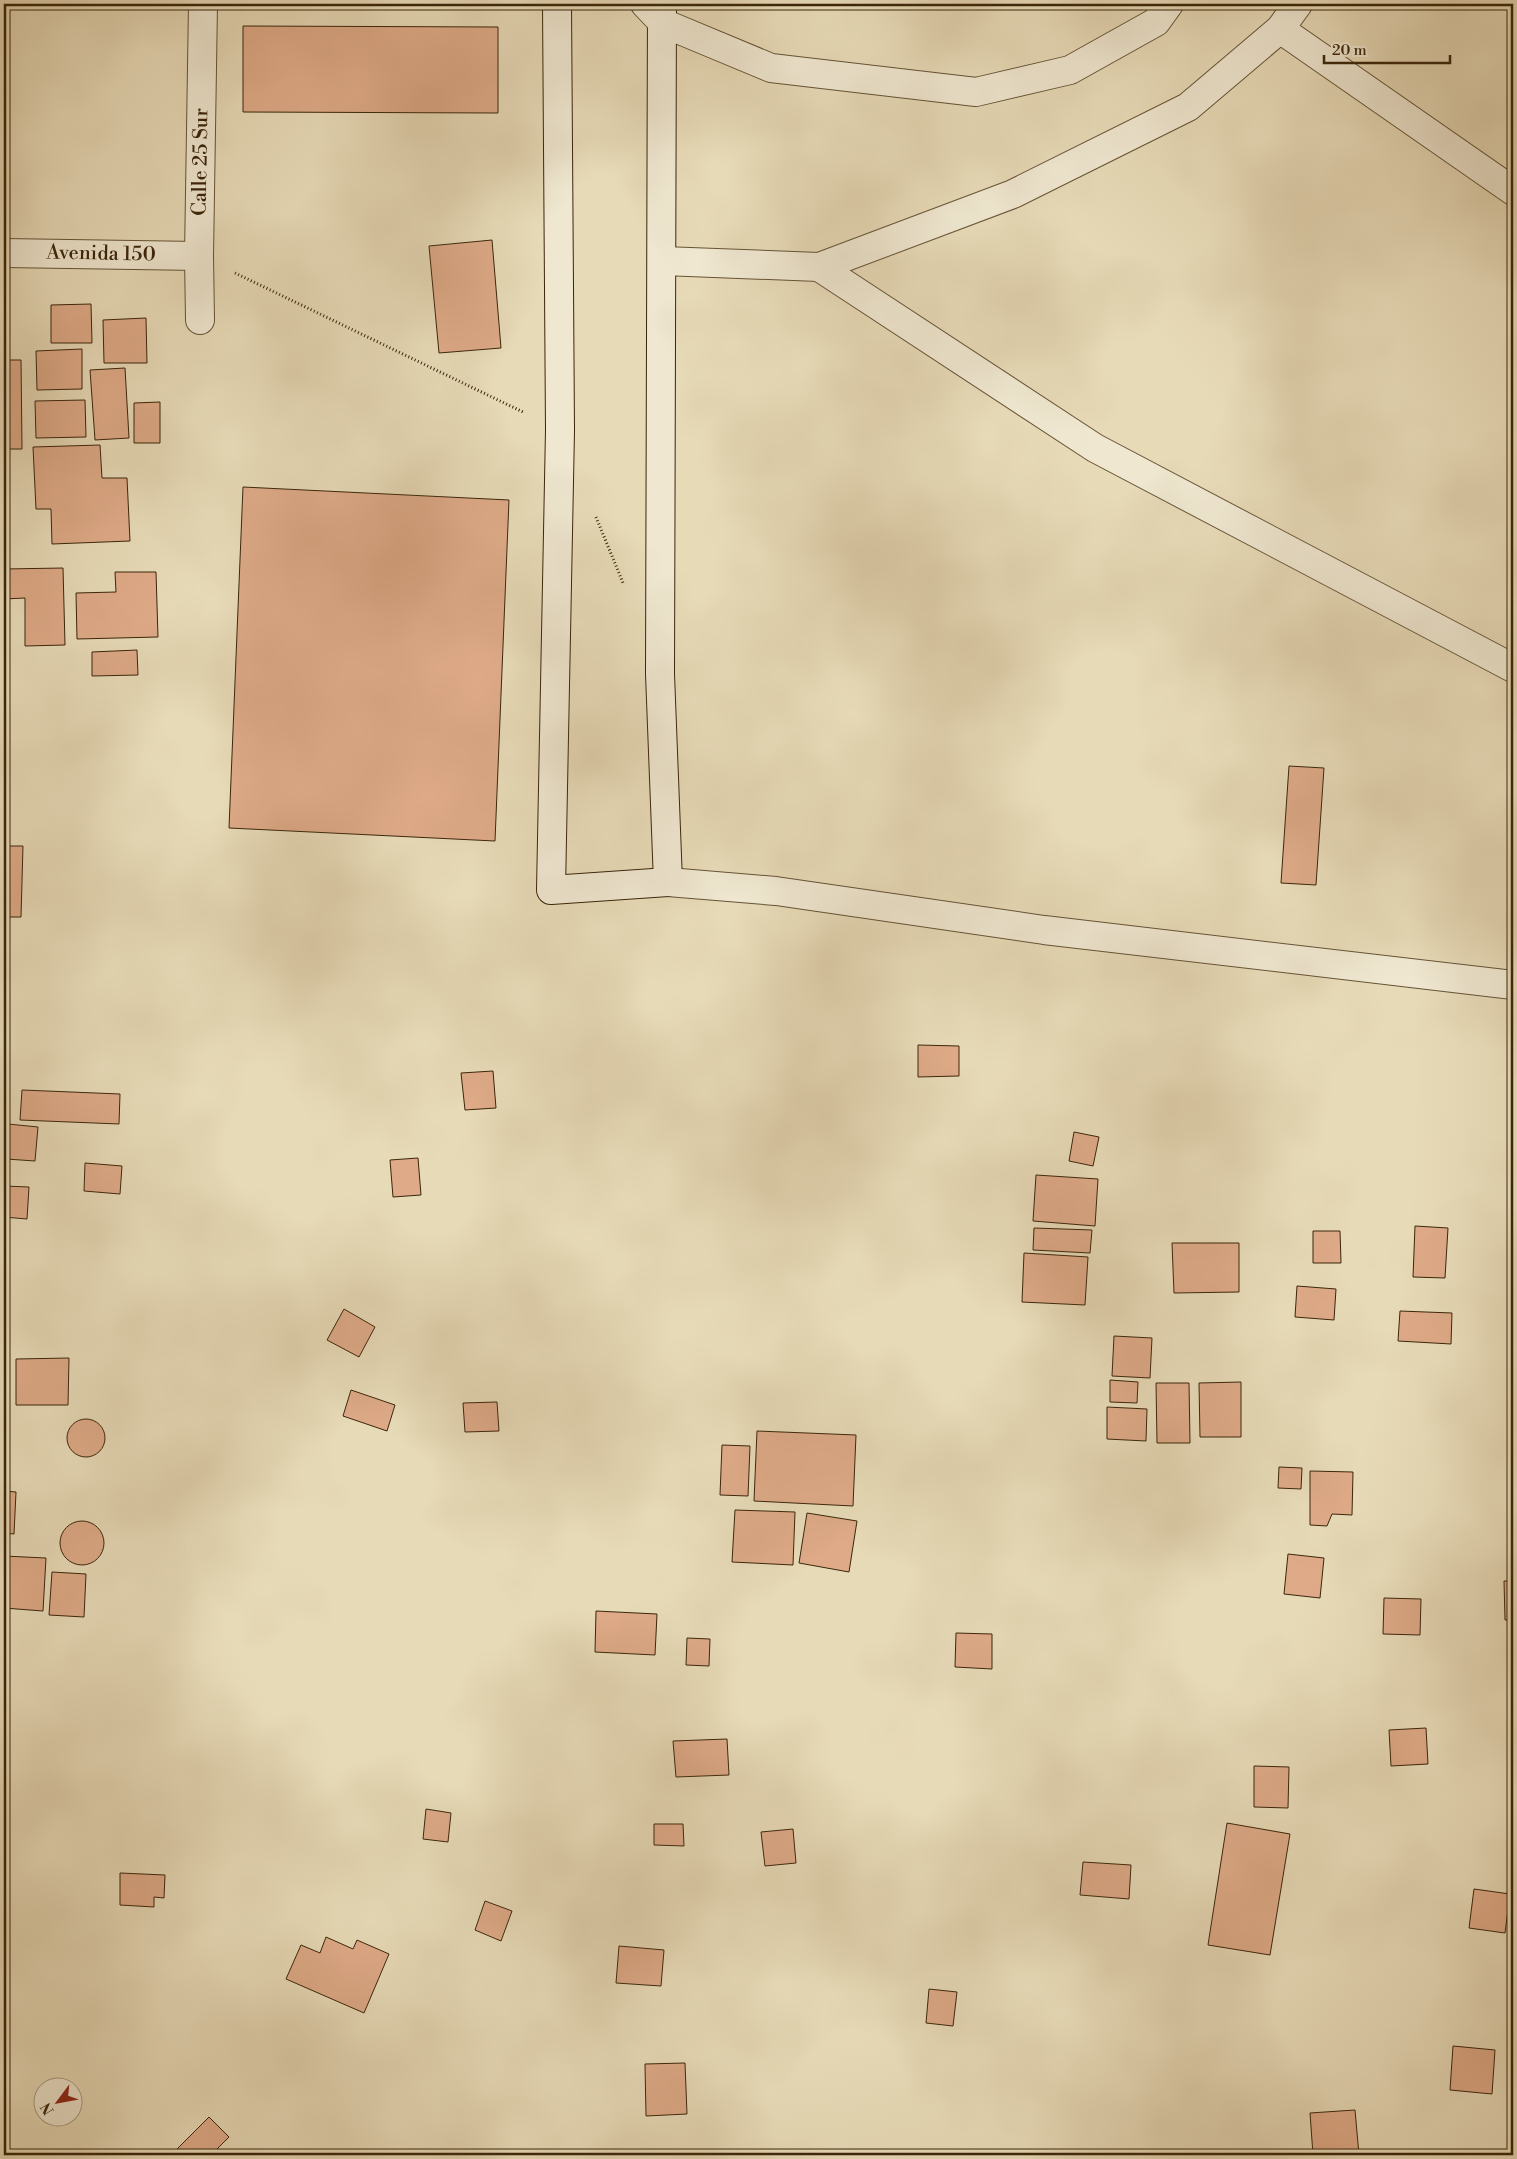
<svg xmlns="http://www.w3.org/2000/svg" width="1517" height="2159" font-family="'Libre Bodoni',serif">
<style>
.building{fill:#deaa88;stroke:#3b260b}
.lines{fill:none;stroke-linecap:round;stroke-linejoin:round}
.street-casing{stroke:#665336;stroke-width:30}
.secondary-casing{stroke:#3b260b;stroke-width:30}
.path{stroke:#3b260b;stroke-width:3;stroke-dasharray:1 2.5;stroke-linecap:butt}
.street{stroke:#efe7d0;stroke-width:28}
.secondary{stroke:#efe7d0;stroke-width:28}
.labels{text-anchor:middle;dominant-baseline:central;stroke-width:4;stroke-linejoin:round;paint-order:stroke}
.street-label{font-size:20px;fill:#3b260b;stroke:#efe7d0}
</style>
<rect width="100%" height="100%" fill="#e7dab7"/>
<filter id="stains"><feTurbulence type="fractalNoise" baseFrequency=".004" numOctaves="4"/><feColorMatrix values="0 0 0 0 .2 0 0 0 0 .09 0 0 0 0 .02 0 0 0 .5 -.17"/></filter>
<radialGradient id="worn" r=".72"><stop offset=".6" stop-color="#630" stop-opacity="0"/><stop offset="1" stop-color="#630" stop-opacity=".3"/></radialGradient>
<!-- building -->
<g class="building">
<polygon points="243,26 498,27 498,113 243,112"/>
<polygon points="4,125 7,125 8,156 4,156"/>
<polygon points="492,240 501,348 439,353 429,246"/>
<polygon points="91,304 92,343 51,343 51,305"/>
<polygon points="146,318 147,363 104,363 103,320"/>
<polygon points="82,349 82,389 37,390 36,351"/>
<polygon points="4,360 21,360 22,449 4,449"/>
<polygon points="125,368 129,438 95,440 90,370"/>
<polygon points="85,400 86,437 36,438 35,401"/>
<polygon points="160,402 160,443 134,443 134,403"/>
<polygon points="100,445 102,478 127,478 130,541 52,544 51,509 36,509 33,447"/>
<polygon points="243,487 509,500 495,841 229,828"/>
<polygon points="63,568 65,645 25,646 25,598 4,599 4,569"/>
<polygon points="115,572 156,572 158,637 77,639 76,593 116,592"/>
<polygon points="137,650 138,675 92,676 92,652"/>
<polygon points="1289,766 1324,768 1316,885 1281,883"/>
<polygon points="4,846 23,846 21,917 4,917"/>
<polygon points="918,1045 959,1046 959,1076 918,1077"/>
<polygon points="493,1071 496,1108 465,1110 461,1073"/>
<polygon points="22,1090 120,1094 119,1124 20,1120"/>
<polygon points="8,1124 38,1127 35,1161 6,1159"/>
<polygon points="1074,1132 1099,1137 1093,1166 1069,1161"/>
<polygon points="418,1158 421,1195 393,1197 390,1160"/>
<polygon points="85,1163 122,1166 120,1194 84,1191"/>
<polygon points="1036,1175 1098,1179 1095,1226 1033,1221"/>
<polygon points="4,1186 29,1187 27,1219 4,1217"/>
<polygon points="1415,1226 1448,1228 1445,1278 1413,1277"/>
<polygon points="1034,1228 1092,1230 1090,1253 1033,1250"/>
<polygon points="1313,1231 1340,1231 1341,1263 1313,1263"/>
<polygon points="1172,1243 1239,1243 1239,1292 1174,1293"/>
<polygon points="1024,1253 1088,1257 1085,1305 1022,1302"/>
<polygon points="1297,1286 1336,1289 1334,1320 1295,1317"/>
<polygon points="344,1309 375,1327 359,1357 327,1340"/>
<polygon points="1400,1311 1452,1313 1451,1344 1398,1341"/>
<polygon points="1114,1336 1152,1338 1150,1378 1112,1376"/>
<polygon points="69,1358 68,1405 16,1405 16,1359"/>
<polygon points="1110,1380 1138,1382 1137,1403 1110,1402"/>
<polygon points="1241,1382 1241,1437 1200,1437 1199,1383"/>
<polygon points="1156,1383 1189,1383 1190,1443 1157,1443"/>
<polygon points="351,1390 395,1405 387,1431 343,1416"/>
<polygon points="497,1402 499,1431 465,1432 463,1403"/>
<polygon points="1107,1407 1147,1409 1146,1441 1107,1439"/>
<circle cx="86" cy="1438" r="19"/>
<polygon points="757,1431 856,1435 853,1506 754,1501"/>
<polygon points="722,1445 750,1446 748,1496 720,1495"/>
<polygon points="1279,1467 1302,1468 1301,1489 1278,1488"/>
<polygon points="1310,1471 1353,1472 1352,1515 1332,1514 1327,1526 1310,1525"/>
<polygon points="4,1491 16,1492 14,1534 4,1533"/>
<polygon points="735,1510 795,1512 793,1565 732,1562"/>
<polygon points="807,1513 857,1521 849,1572 799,1563"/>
<circle cx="82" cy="1543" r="22"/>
<polygon points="1288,1554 1324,1558 1320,1598 1284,1594"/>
<polygon points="4,1556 46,1558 43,1611 4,1608"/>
<polygon points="52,1572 86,1574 84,1617 49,1615"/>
<polygon points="1504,1581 1513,1581 1513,1620 1505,1620"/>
<polygon points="1384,1598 1421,1599 1420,1635 1383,1634"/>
<polygon points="596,1611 657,1614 655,1655 595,1652"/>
<polygon points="956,1633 992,1634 992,1669 955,1667"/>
<polygon points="687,1638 710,1639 709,1666 686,1665"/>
<polygon points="1426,1728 1428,1764 1391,1766 1389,1730"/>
<polygon points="727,1739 729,1775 676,1777 673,1741"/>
<polygon points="1254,1766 1289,1767 1288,1808 1254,1807"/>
<polygon points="426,1809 451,1813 448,1842 423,1839"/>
<polygon points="1227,1823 1290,1834 1270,1955 1208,1945"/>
<polygon points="654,1824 683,1824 684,1846 654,1845"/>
<polygon points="793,1829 796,1863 765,1866 761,1832"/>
<polygon points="1083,1862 1131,1865 1129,1899 1080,1895"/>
<polygon points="120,1873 165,1875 164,1898 154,1897 154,1907 120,1905"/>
<polygon points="1474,1889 1510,1894 1505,1933 1469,1928"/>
<polygon points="485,1901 512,1911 501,1941 475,1930"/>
<polygon points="326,1937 353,1949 357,1940 389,1954 364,2013 286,1979 301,1945 320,1953"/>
<polygon points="619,1946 664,1950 661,1986 616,1983"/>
<polygon points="929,1989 957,1992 953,2026 926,2023"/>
<polygon points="1453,2046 1495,2050 1492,2094 1450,2090"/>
<polygon points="685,2063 687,2114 646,2116 645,2064"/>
<polygon points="1355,2110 1359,2155 1313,2155 1310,2113"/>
<polygon points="209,2117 229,2137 211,2155 171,2155"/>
<polygon points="971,2153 971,2155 939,2155 939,2154"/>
</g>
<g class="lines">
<!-- street casing -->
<g class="street-casing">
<g id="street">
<polyline points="645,4 663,23 771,68 976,92 1070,70 1156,22 1169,4"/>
<polyline points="1280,29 1513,191"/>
<polyline points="4,253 199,256"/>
<polyline points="663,261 819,267 1013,194 1188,107 1280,29 1298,4"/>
<polyline points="819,267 1095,448 1513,668"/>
<polyline points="200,320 199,256 203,4"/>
<polyline points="668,882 776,891 1044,930 1513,985"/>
</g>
</g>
<!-- secondary casing -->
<g class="secondary-casing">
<polyline id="secondary" points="557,4 560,430 551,890 668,882 660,674 662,4"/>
</g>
<!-- path -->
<g class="path">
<polyline points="235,273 525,413"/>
<polyline points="596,517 623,583"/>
</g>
<!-- street -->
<use href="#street" class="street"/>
<!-- secondary -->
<use href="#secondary" class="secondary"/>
</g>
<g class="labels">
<!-- street labels -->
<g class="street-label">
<text transform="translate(201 162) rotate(-89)">Calle 25 Sur</text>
<text transform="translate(101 254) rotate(1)">Avenida 150</text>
</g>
</g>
<!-- margin -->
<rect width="1517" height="2159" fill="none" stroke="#e7dab7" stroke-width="20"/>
<rect x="5" y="5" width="1507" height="2149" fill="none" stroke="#3b260b" stroke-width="2.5"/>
<rect x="10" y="10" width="1497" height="2139" fill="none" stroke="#3b260b"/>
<!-- north arrow -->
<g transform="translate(58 2102) rotate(238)"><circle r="24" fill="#efe7d0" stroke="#a79a81"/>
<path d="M0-4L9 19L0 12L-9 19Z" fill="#8f2418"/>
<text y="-8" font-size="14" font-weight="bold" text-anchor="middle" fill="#3b260b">N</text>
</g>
<!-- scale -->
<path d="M1324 55v8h126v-8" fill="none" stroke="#3b260b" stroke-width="2.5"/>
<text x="1332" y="55" font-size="15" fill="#3b260b" stroke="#efe7d0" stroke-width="4" paint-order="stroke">20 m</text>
<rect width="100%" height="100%" filter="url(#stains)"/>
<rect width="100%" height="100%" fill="url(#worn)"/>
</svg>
